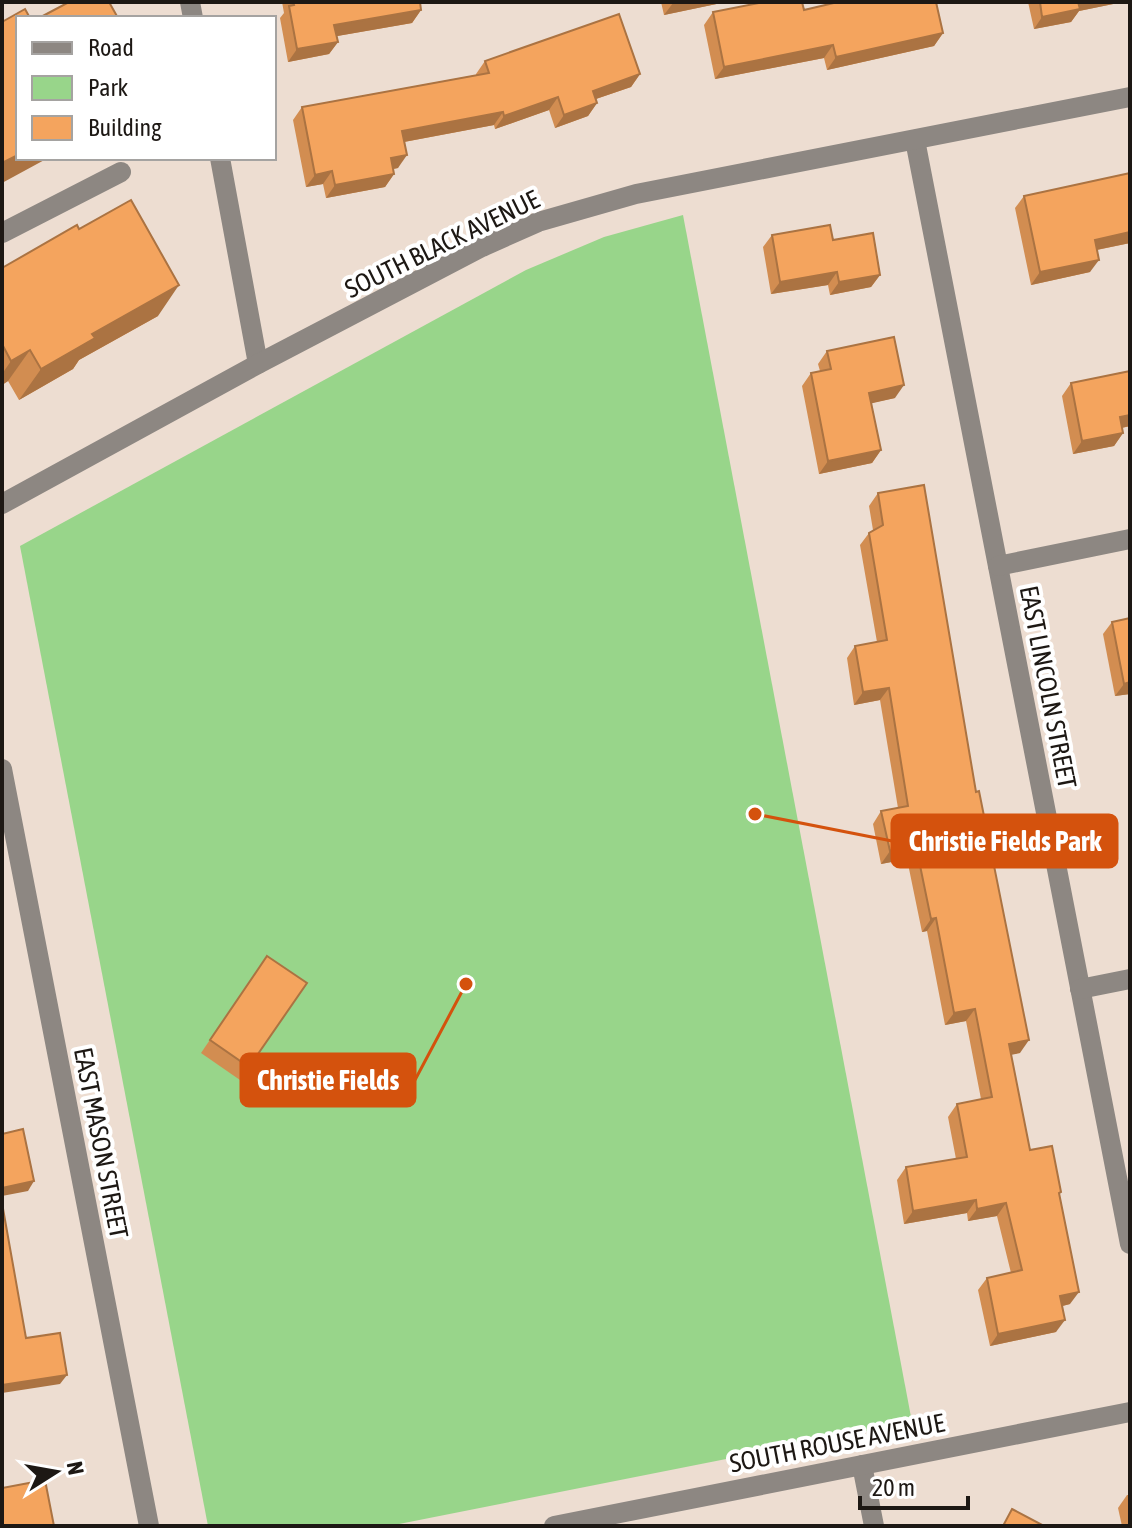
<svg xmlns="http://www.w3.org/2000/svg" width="1132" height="1528" font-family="'Asap Condensed',sans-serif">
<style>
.green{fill:#98d58a}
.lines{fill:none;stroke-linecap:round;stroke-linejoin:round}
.minor{stroke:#8d8782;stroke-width:20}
.wall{fill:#d28d51}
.shaded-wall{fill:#ab7342}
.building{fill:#f4a45e;stroke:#ab7342;stroke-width:2}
.labels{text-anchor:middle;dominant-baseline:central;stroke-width:8;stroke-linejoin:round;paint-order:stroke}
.street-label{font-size:26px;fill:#1d1814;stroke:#fff}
.leader{fill:none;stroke:#d4520d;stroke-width:3}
.callout-dot{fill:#d4520d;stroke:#fff;stroke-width:3}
.callout{fill:#d4520d;stroke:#d4520d;stroke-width:3}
.callout-label{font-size:28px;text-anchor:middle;font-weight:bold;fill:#fff}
</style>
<rect width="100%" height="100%" fill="#edddd1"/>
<!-- green -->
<polygon class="green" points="683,215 912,1422 389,1526 208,1526 20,546 526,270 604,237"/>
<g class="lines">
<!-- minor -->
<g class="minor">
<polyline points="190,2 193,18"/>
<polyline points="915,140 1130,1244"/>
<polyline points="220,158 258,364"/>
<polyline points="2,233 121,172"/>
<polyline points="2,504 258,364 482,247 538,222 636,194 1130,97"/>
<polyline points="998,566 1130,539"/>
<polyline points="2,769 149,1526"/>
<polyline points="1080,989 1130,979"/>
<polyline points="862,1465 874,1526"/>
<polyline points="554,1526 1130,1412"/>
</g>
</g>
<!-- wall -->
<g class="wall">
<polygon points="282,2 420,2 421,10 412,23 337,36 338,42 329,54 288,62 280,18 284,13"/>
<polygon points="661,2 726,2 664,15"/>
<polygon points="1028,2 1123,2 1079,11 1071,22 1034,29"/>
<polygon points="804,10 943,33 934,46 827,70 824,58 715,79 704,25 713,12"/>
<polygon points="485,61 640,74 631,87 596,99 597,103 588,116 555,128 549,110 495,129 494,125 404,142 398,168 393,169 394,174 385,187 326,198 323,184 306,187 293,120 302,107 476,75 476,74"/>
<polygon points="1024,196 1130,243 1097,250 1090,272 1031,285 1015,208"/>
<polygon points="79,229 158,316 79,360 73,369 19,400 8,381 2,385 2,268"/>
<polygon points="772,235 880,275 871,287 830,295 828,285 771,294 763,247"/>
<polygon points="827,351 895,398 871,403 881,450 872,463 819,474 802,386 811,373 820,371 818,364"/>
<polygon points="1130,371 1130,426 1122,428 1123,433 1114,446 1073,454 1062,396 1071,383"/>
<polygon points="878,493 1020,1053 1011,1054 1030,1150 1061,1192 1059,1195 1070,1304 1062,1306 1056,1332 990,1346 978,1290 987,1278 1011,1273 997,1216 968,1221 967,1213 904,1224 897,1180 906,1167 956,1159 948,1117 957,1104 981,1099 966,1021 945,1025 927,931 922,932 907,859 881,864 873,824 881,811 898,808 880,700 854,705 847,658 855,646 877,642 860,545 869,533 873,530 869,506"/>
<polygon points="1112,622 1130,694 1115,696 1103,634"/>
<polygon points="267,956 307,983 240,1080 201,1053"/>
<polygon points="1127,1495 1130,1495 1130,1526 1122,1526 1118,1508"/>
</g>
<!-- shaded-wall -->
<g class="shaded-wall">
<polygon points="675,2 726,2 664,15 673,3"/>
<polygon points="1077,2 1123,2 1079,11 1071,22 1034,29 1042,17"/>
<polygon points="421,10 412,23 326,38 334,25"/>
<polygon points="943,33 934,46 827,70 836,57"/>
<polygon points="338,42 329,54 288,62 297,49"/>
<polygon points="833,45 824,58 715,79 724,67"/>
<polygon points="640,74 631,87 584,103 593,91"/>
<polygon points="558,97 549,110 495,129 504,116"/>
<polygon points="597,103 588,116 555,128 564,115"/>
<polygon points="503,112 494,125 393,144 402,131"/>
<polygon points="18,155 18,158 48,158 2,183 2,163"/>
<polygon points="407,155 398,168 382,171 391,158"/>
<polygon points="332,171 323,184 306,187 315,175"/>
<polygon points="394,174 385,187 326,198 335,185"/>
<polygon points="1130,232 1130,243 1086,252 1095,240"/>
<polygon points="1099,260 1090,272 1031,285 1040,272"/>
<polygon points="837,272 828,285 771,294 780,282"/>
<polygon points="880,275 871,287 830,295 839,282"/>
<polygon points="179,285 158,316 79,360 73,369 19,400 41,369 92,334"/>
<polygon points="30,350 8,381 2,385 2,374 11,361"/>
<polygon points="904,385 895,398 860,406 869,393"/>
<polygon points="1130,415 1130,426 1111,430 1120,417"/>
<polygon points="1123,433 1114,446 1073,454 1082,441"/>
<polygon points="881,450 872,463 819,474 828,461"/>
<polygon points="1130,682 1130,694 1115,696 1124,684"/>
<polygon points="889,688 880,700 854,705 863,692"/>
<polygon points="916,846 907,859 881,864 890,851"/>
<polygon points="936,918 927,931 922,932 931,919"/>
<polygon points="975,1009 966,1021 945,1025 954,1013"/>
<polygon points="1029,1040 1020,1053 1001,1057 1009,1044"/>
<polygon points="34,1181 28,1191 2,1196 2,1188"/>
<polygon points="976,1200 967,1213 904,1224 913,1211"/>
<polygon points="1006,1203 997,1216 968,1221 977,1209"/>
<polygon points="1079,1292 1070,1304 1051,1309 1060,1296"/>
<polygon points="1065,1320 1056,1332 990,1346 998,1334"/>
<polygon points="67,1375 60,1384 2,1393 2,1385"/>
</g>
<!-- building -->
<g class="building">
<polygon points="69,2 109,2 118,18 39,18"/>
<polygon points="293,2 420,2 421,10 334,25 338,42 297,49 289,6 294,5"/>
<polygon points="764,2 802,2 804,10 838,2 936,2 943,33 836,57 833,45 724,67 713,12"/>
<polygon points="1040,2 1078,2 1080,9 1042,17"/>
<polygon points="25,9 30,18 18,18 18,155 2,163 2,22"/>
<polygon points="619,14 640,74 593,91 597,103 564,115 558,97 504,116 503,112 402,131 407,155 391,158 394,174 335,185 332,171 315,175 302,107 489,73 485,61"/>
<polygon points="1130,173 1130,232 1095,240 1099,260 1040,272 1024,196"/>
<polygon points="131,200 179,285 92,334 95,338 41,369 30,350 11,361 2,344 2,268 77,225 79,229"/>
<polygon points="830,225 833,240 873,233 880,275 839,282 837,272 780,282 772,235"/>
<polygon points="894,337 904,385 869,393 881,450 828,461 811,373 831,369 827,351"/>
<polygon points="1130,371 1130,415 1120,417 1123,433 1082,441 1071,383"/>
<polygon points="924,485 976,792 979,791 1029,1040 1009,1044 1030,1150 1052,1146 1061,1192 1059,1193 1079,1292 1060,1296 1065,1320 998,1334 987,1278 1022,1270 1006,1203 977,1209 976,1200 913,1211 906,1167 967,1157 957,1104 992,1097 975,1009 954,1013 936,918 931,919 916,846 890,851 881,811 908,806 889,688 863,692 855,646 887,640 869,533 883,525 878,493"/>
<polygon points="1130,618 1130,682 1124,684 1112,622"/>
<polygon points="267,956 307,983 249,1067 210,1040"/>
<polygon points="23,1129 34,1181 2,1188 2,1134"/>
<polygon points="2,1203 26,1338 60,1333 67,1375 2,1385"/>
<polygon points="45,1480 54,1526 2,1526 2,1488"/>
<polygon points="1012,1509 1044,1526 1003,1526"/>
</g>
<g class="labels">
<!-- street labels -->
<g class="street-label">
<text transform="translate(442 244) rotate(-26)">SOUTH BLACK AVENUE</text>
<text transform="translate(1048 687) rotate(79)">EAST LINCOLN STREET</text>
<text transform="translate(101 1143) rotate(79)">EAST MASON STREET</text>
<text transform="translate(837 1443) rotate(-11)">SOUTH ROUSE AVENUE</text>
</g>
</g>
<!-- callouts -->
<path class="leader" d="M755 814L892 841M466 984L415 1080"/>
<g class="callout-dot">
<circle cx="755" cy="814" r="8"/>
<circle cx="466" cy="984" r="8"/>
</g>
<g class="callout">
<rect x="892" y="815" width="225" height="52" rx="8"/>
<rect x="241" y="1054" width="174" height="52" rx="8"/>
</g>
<g class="callout-label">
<text x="1005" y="851">Christie Fields Park</text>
<text x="328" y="1090">Christie Fields</text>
</g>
<!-- border -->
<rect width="1132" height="1528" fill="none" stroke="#1d1814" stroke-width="8"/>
<!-- legend -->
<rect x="16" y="16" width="260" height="144" fill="#ffffff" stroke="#a5a3a1" stroke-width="2"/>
<rect x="32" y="42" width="40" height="12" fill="#8d8782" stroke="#a5a3a1" stroke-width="2"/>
<text x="88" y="56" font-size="24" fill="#1d1814">Road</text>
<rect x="32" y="76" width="40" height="24" fill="#98d58a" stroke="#a5a3a1" stroke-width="2"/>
<text x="88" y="96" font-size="24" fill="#1d1814">Park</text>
<rect x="32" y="116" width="40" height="24" fill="#f4a45e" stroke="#a5a3a1" stroke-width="2"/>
<text x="88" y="136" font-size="24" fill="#1d1814">Building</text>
<!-- north arrow -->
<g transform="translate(56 1472) rotate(79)" stroke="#ffffff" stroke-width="6" paint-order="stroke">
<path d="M0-6L14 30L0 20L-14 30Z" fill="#1d1814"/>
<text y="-12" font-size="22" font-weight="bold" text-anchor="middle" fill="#1d1814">N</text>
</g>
<!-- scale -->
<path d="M860 1496v12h108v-12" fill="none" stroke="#1d1814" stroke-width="4"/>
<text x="872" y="1496" font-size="24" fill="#1d1814" stroke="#ffffff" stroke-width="6" paint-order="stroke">20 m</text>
</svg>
